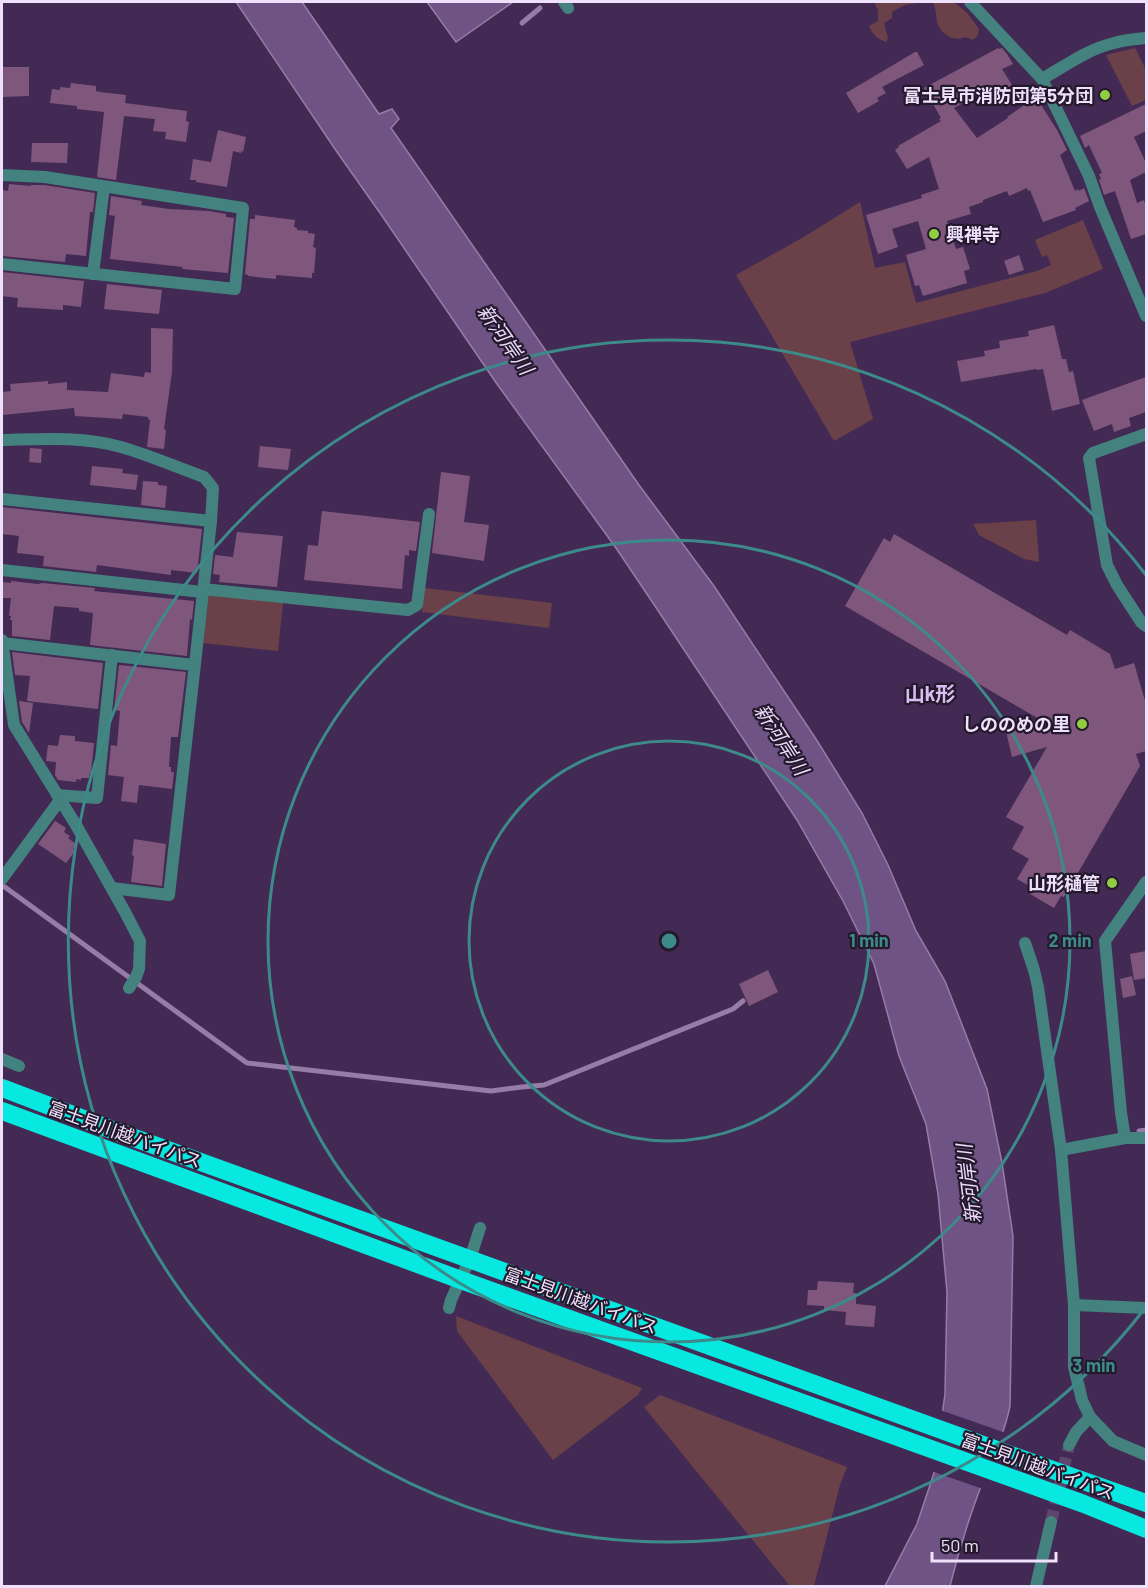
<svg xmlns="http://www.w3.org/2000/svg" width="1148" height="1588" font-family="Barlow,'Noto Sans JP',sans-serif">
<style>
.green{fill:#6a4148}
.water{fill:#705385;stroke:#967da8;stroke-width:1.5}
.pier{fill:#432a54}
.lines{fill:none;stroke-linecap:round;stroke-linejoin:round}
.stream{stroke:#967da8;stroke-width:5}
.building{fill:#80577c}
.street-tunnel{stroke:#5d456d;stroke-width:12;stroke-dasharray:12 6;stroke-linecap:butt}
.street{stroke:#43827e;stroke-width:12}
.highway{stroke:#07e9e0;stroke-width:18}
.ring{fill:none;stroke:#3c8b8a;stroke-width:3}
.poi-dot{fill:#91cd40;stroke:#24192c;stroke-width:2}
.labels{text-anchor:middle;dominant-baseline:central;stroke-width:4.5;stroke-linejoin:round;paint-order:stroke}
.poi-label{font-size:18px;font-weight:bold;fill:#efe0fb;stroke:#24192c;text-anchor:end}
.street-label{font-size:18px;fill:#efe0fb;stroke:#24192c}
.water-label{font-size:20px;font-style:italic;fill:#e9d8f8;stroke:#24192c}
.neighbourhood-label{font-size:20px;font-weight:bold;fill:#d9bdf0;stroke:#24192c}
.centre{fill:#3c8b8a;stroke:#24192c;stroke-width:3}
.ring-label{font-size:18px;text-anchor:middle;font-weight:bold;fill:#3c8b8a;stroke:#24192c;stroke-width:4.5;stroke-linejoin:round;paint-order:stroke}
</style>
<rect width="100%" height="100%" fill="#432a54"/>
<!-- green -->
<g class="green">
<path d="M874,2H926C910,4 906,3 892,12V18L884,23L888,38L886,42C877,39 873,35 869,26L878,21V10Z"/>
<path d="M933,2H954L967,13L979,29L978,35L973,40L965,37C954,42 941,35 937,22C936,15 936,9 933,2Z"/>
<polygon points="1135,48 1146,70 1146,100 1132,106 1106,55"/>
<polygon points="860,202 875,268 905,262 916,303 1037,271 1051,265 1047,255 1042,257 1035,240 1083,220 1103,269 1045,293 850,342 873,419 834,441 736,275 802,238"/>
<polygon points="1036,520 1039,562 1024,559 979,535 973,524"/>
<polygon points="425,588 552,603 549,628 422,612"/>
<polygon points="209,594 283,603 278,651 203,643"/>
<polygon points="456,1316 642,1388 638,1395 553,1460 457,1331"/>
<polygon points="660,1395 847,1467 840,1485 814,1586 790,1586 644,1407"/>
</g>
<!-- water -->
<g class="water">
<path d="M236,2H302L379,114L392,109L399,119L391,128L639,485L714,586L816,739L862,813L888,865L916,931L945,981L987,1089L1002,1163L1013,1236L1010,1406C1004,1435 991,1461 980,1489C968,1521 958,1554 950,1586H885L917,1524L934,1473L945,1394L947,1292L938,1194L926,1124L899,1056L874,964L843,901L797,820L653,603L616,548L497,384L380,213L337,152Z"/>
<polygon points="427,2 513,2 456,42"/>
</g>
<!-- pier -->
<polygon class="pier" points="940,1410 1006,1433 983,1489 931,1471"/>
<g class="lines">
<!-- stream -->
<g class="stream">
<polyline points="522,23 540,8"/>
<polyline points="2,885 247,1063 491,1091 522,1087 544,1085 733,1009 743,1001"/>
<polyline points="1139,1131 1146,1130"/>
</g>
</g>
<!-- building -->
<g class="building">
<polygon points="998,48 999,49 1002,48 1007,54 1013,64 1002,69 1012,85 1000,92 996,85 954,108 977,138 1008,118 1007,117 1036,97 1057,130 1067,150 1060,155 1075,191 1078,189 1079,191 1084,188 1089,201 1075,208 1076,210 1043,222 1030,190 1028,191 1027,188 1009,196 1007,191 983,200 983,202 969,207 971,214 947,221 956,249 963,247 970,269 964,271 967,283 923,296 919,285 915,286 906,255 926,249 918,221 892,229 898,247 878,254 866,215 922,198 921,195 939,189 929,157 907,169 895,150 899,147 898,146 941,121 939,119 941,118 924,88"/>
<polygon points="915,52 917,52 924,65 882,87 886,93 877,98 879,101 858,113 846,93"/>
<polygon points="2,67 29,67 29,96 2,97"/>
<polygon points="71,83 96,86 96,91 100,92 126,95 125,103 187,111 186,121 189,122 186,142 165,139 166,132 153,131 155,119 124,116 116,180 97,177 104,112 77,109 77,106 50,103 52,89 60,90 60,87 70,88"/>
<polygon points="1146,104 1146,131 1134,137 1146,163 1146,172 1130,180 1137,203 1144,200 1146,208 1146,234 1131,239 1115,191 1104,195 1099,180 1101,179 1099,174 1102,173 1089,145 1085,148 1080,136"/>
<polygon points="218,130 246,137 243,152 241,151 241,153 233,151 227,187 196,182 196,180 190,180 193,159 211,162"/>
<polygon points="32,143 68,143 67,163 31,162"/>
<polygon points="9,184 31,186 31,185 44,185 95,193 93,212 90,212 86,256 66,254 65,262 2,256 2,190 8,191"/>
<polygon points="111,196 142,201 141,205 169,209 209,211 226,214 226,217 234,218 228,273 182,269 183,267 110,259 115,216 109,215"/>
<polygon points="255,215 295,220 294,227 297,228 297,230 308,231 308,233 315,234 313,247 316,248 314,273 312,273 312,278 276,275 276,279 248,276 248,275 245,274 250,219 255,219"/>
<polygon points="1019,255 1024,270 1009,275 1004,261"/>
<polygon points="2,272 84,281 81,307 63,305 63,310 17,307 18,298 2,296"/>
<polygon points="107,284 162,290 159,314 104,309"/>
<polygon points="1054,325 1062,359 1066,359 1069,372 1073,371 1080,404 1052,411 1043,369 1037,370 1036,369 961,382 957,361 985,356 984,351 1000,348 999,341 1029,336 1028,331"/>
<polygon points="151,328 173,329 172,372 164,429 166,430 164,449 147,447 150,420 148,419 148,417 123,414 122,419 75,416 74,408 2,415 2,392 11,391 10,384 48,381 48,384 67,382 67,390 108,392 111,373 144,377 145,372 151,373"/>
<polygon points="1146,377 1146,412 1129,418 1131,426 1114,432 1112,424 1094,431 1082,400"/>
<polygon points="260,446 291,449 288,470 258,467"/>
<polygon points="30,448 42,449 41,463 29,462"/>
<polygon points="92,466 123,469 122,473 138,475 136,490 90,485"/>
<polygon points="441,472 470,476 464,522 489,525 484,561 432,553"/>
<polygon points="143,481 158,482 158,485 167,486 165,508 141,505"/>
<polygon points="2,507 202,529 197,573 171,570 171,575 97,565 96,572 43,566 44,556 17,553 19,536 2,534"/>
<polygon points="322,511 420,522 416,551 409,550 409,556 405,555 402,589 304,580 308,545 318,546"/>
<polygon points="237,532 283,536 277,587 219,582 220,575 213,574 215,555 233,557"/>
<polygon points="894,534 1067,635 1070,630 1110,654 1115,669 1134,663 1146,704 1146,751 1136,754 1140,766 1064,897 1061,896 1054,908 1030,894 1033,888 1017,879 1029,859 1012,849 1024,827 1006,817 1047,747 1012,757 1005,727 1039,719 845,606 884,538 890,542"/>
<polygon points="11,581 38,584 42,583 95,588 94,591 194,601 192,620 190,619 187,656 90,645 93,613 79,611 79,608 54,606 50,640 12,636 12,620 10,620 11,616 9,616 11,598 2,598 2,582 11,583"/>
<polygon points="12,652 103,663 98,709 27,701 30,676 15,675"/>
<polygon points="119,665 186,672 178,737 171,737 169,767 171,767 171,772 174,772 172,789 139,785 137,803 121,801 124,777 108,775 111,745 117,746 120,711 114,710"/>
<polygon points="19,701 33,703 29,733 22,722"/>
<polygon points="60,735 75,736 75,741 94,743 91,773 90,773 89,778 81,778 81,780 76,779 76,782 58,780 55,775 56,762 46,761 48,745 58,746"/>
<polygon points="55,821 66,828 64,832 70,836 68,838 76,844 73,849 75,851 66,863 38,844"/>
<polygon points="134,839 166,844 162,886 131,882 134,856 132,855"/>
<polygon points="1146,951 1146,978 1134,980 1130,954"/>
<polygon points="768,970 778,992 749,1006 739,984"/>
<polygon points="1132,976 1136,995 1123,998 1120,979"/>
<polygon points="818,1281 854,1283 853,1293 856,1293 856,1304 876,1306 874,1327 845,1325 846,1312 824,1310 824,1306 807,1305 808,1290 817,1290"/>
</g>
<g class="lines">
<!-- street-tunnel -->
<polyline class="street-tunnel" points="1051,1522 1069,1445"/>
<!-- street -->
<g class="street">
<polyline points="564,2 568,8"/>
<polyline points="970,2 1042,79 1089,176 1100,207 1146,316"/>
<path d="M1042,79C1065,66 1088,49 1114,43C1124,40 1136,39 1146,38"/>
<polyline points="2,175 45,177 243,208 235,289 2,264"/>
<polyline points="93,274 104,187"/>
<polyline points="1146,434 1093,453 1089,458 1107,565 1117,585 1141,622 1146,626"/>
<path d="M2,440C41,439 82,436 121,447C149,455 176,467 204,477L213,488L211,521L169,895L112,888"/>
<polyline points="2,499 211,521"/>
<polyline points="2,570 202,592"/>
<polyline points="203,589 408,610 417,605 429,514"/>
<polyline points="2,640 14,725 76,825 125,912 140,941 139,969 136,977 129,988"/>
<polyline points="2,643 194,665"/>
<polyline points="57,795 97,798 112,655"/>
<polyline points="2,879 60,800"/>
<polyline points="1025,943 1034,970 1038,987 1061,1150 1074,1305 1074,1367 1082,1400 1090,1417 1113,1441 1146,1455"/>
<polyline points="2,1059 19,1066"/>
<polyline points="1125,1138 1121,1113 1105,941 1146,882"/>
<polyline points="1061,1150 1125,1138 1146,1138"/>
<polyline points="1074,1305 1146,1308"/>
<polyline points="449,1308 451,1300 470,1259 480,1228"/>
<polyline points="1069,1445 1076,1432 1090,1417"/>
<polyline points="1036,1586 1051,1522"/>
</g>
<!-- highway -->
<g class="highway">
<polyline points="2,1088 115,1131 1033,1463 1146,1503"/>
<polyline points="2,1111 461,1280 1084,1504 1146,1529"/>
</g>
</g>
<!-- distance rings -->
<g class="ring">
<circle cx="669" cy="941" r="200"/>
<circle cx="669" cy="941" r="401"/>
<path d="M1146 1307A601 601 0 1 1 1146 575"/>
</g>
<!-- markers -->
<g class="poi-dot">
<circle cx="1105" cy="95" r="6"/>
<circle cx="934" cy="234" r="6"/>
<circle cx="1082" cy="724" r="6"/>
<circle cx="1112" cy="883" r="6"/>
</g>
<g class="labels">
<!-- poi labels -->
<g class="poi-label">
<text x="1093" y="95">富士見市消防団第5分団</text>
<text x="946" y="234" text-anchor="start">興禅寺</text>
<text x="1070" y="724">しののめの里</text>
<text x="1100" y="883">山形樋管</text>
</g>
<!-- street labels -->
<g class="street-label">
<text transform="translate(125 1134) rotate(20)">富士見川越バイパス</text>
<text transform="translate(581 1300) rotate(20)">富士見川越バイパス</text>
<text transform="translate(1038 1466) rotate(20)">富士見川越バイパス</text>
</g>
<!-- water labels -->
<g class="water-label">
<text transform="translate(506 339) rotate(55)">新河岸川</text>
<text transform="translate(782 739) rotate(57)">新河岸川</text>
<text transform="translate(968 1184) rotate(-97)">新河岸川</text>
</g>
<!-- neighbourhood labels -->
<g class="neighbourhood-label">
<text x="930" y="693">山k形</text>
</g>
</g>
<circle cx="669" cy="941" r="9" class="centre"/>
<g class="ring-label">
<text x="869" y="947">1 min</text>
<text x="1070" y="947">2 min</text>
<text x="1094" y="1372">3 min</text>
</g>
<!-- border -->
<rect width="1148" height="1588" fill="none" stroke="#efe0fb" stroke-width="6"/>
<!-- scale -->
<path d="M932 1552v9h124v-9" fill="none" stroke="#efe0fb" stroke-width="3"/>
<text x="941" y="1552" font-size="18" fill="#efe0fb" stroke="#24192c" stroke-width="4.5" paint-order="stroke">50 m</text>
</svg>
